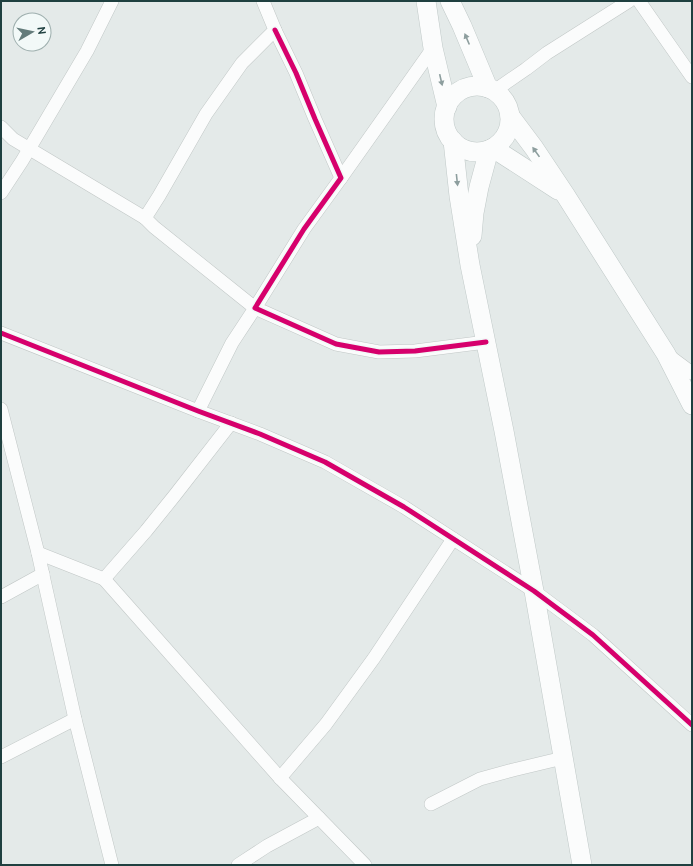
<svg xmlns="http://www.w3.org/2000/svg" width="693" height="866" font-family="Cabin,sans-serif">
<style>
.lines{fill:none;stroke-linecap:round;stroke-linejoin:round}
.minor-casing{stroke:#c1c7c6;stroke-width:14}
.secondary-casing{stroke:#bfc8c7;stroke-width:20}
.minor{stroke:#fbfcfc;stroke-width:13}
.secondary{stroke:#fbfcfc;stroke-width:19}
.cycleway-casing{stroke:#f2f9f8;stroke-width:8}
.cycleway{stroke:#d6006c;stroke-width:5}
.oneway{fill:#8d9e9e}
</style>
<rect width="100%" height="100%" fill="#e4eae9"/>
<g class="lines">
<!-- minor casing -->
<g class="minor-casing">
<g id="minor">
<polyline points="639,1 692,77"/>
<polyline points="275,30 296,73 315,119 341,178 304,229 255,308 336,344 379,352 415,351 486,342"/>
<polyline points="494,91 526,69 547,53 629,1"/>
<polyline points="1,127 13,139 145,218"/>
<polyline points="341,178 433,48"/>
<polyline points="1,193 22,161 87,51 112,1"/>
<polyline points="1,333 198,411 260,434 325,462 404,507 534,591 593,635 692,725"/>
<polyline points="669,356 692,373"/>
<polyline points="1,409 38,553 75,719 112,865"/>
<polyline points="198,411 232,343 255,308 154,227 145,218 159,196 206,114 242,63 275,30 263,1"/>
<polyline points="38,553 104,579 280,778 365,865"/>
<polyline points="104,579 146,531 175,495 231,423"/>
<polyline points="1,597 43,574"/>
<polyline points="1,757 75,719"/>
<polyline points="280,778 326,724 374,658 453,539"/>
<polyline points="431,804 480,779 513,770 563,758"/>
<polyline points="238,865 267,846 319,818"/>
</g>
</g>
<!-- secondary casing -->
<g class="secondary-casing">
<g id="secondary">
<polyline points="426,1 433,48 447,107"/>
<polyline points="450,1 462,26 488,88"/>
<circle cx="477" cy="119" r="33"/>
<polyline points="510,116 534,148 566,196 666,354 692,405"/>
<polyline points="453,141 459,196 470,265 504,431 534,591 582,865"/>
<polyline points="493,148 558,190"/>
<polyline points="472,236 474,213 479,187 489,150"/>
</g>
</g>
<!-- minor -->
<use href="#minor" class="minor"/>
<!-- secondary -->
<use href="#secondary" class="secondary"/>
<!-- cycleway casing -->
<g class="cycleway-casing">
<g id="cycleway">
<polyline points="275,30 296,73 315,119 341,178 304,229 255,308 336,344 379,352 415,351 486,342"/>
<polyline points="1,333 198,411 260,434 325,462 404,507 534,591 593,635 692,725"/>
</g>
</g>
<!-- cycleway -->
<use href="#cycleway" class="cycleway"/>
</g>
<!-- one-way arrows -->
<defs><path id="oneway-solid" d="M-6-.8H1V-3.2L6.5 0L1 3.2V.8H-6Z"/></defs>
<g class="oneway">
<use href="#oneway-solid" transform="translate(467 39) rotate(-113)"/>
<use href="#oneway-solid" transform="translate(441 80) rotate(77)"/>
<use href="#oneway-solid" transform="translate(536 152) rotate(-125)"/>
<use href="#oneway-solid" transform="translate(457 180) rotate(84)"/>
</g>
<!-- border -->
<rect width="693" height="866" fill="none" stroke="#1f4040" stroke-width="4"/>
<!-- north arrow -->
<g transform="translate(32 32) rotate(81)"><circle r="19" fill="#f2f9f8" stroke="#9eafae"/>
<path d="M0-3L7 15L0 10L-7 15Z" fill="#647c7b"/>
<text y="-6" font-size="11" font-weight="bold" text-anchor="middle" fill="#1f4040">N</text>
</g>
</svg>
